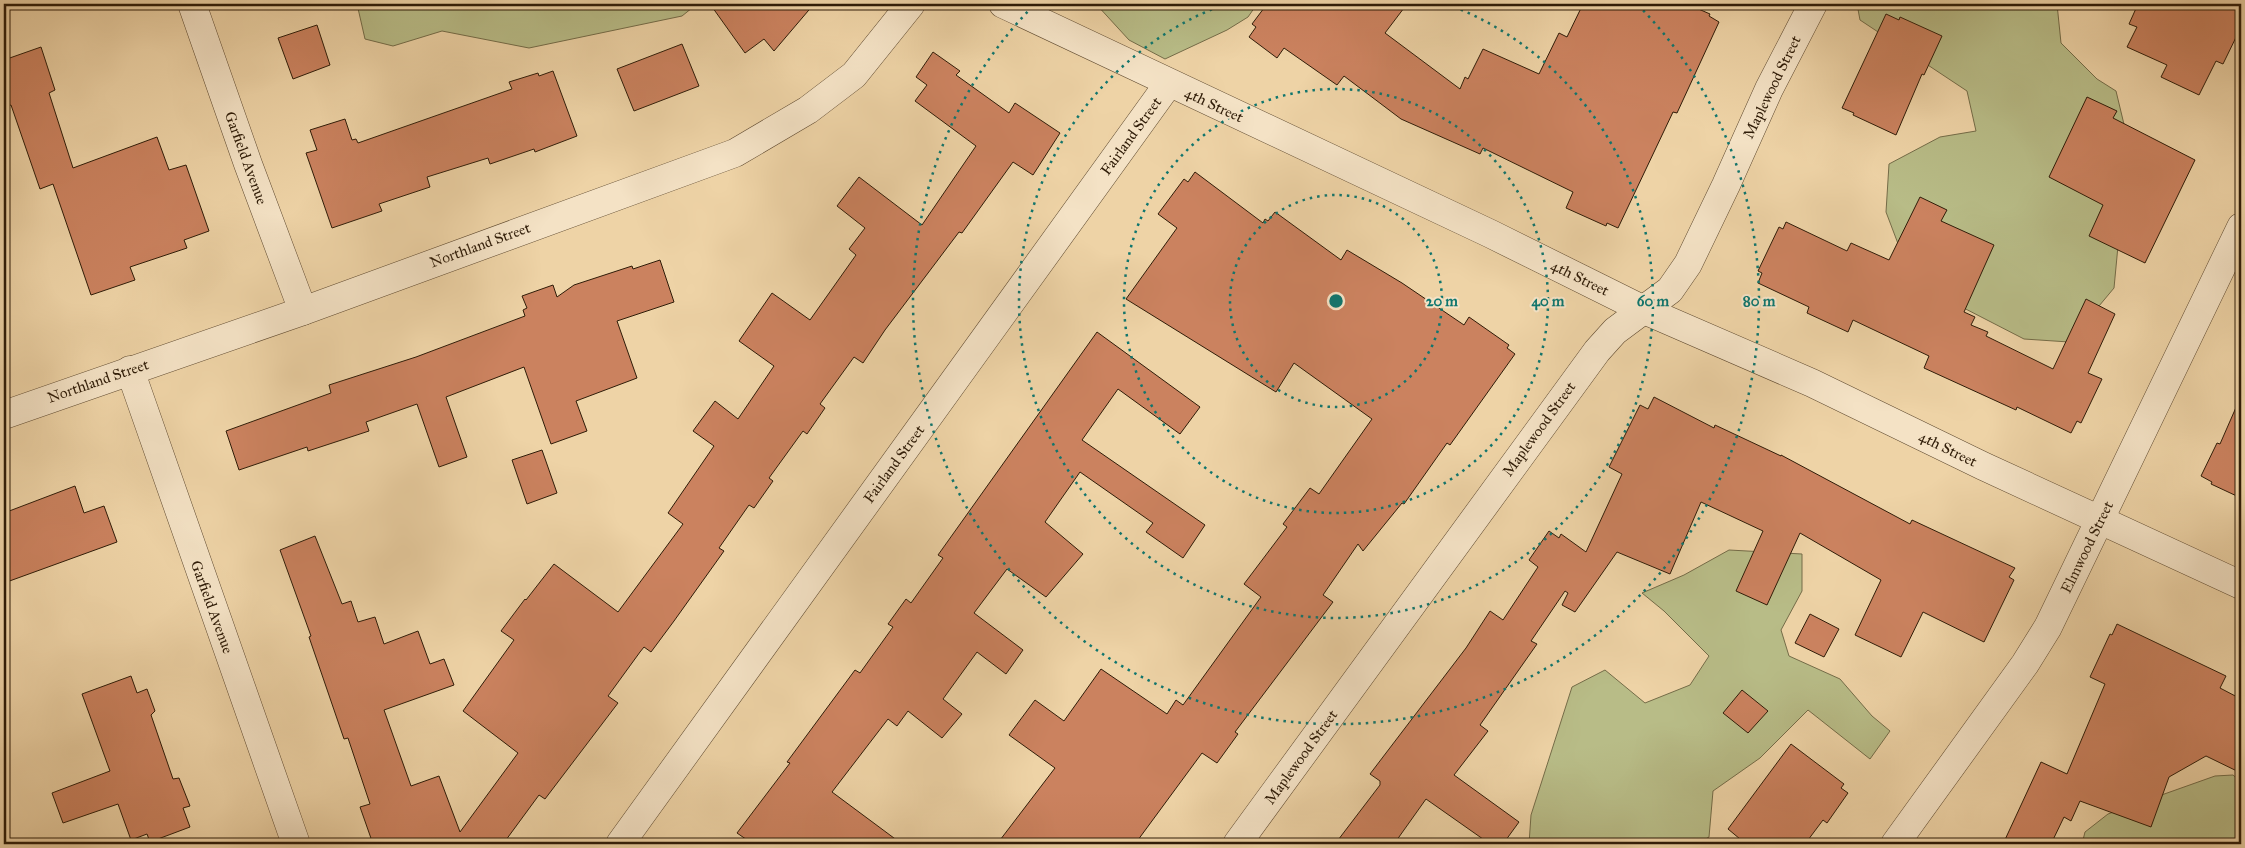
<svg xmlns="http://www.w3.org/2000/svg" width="2245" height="848" font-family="'IM FELL Great Primer',serif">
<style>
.green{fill:#b8bc87;stroke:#746c48}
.building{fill:#cb825f;stroke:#2f1c08}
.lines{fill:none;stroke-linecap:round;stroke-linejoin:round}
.minor-casing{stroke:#5f4a30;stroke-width:29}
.minor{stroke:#f4e2c5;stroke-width:28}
.ring{fill:none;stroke:#0f766e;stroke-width:2.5;stroke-dasharray:2.5 5}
.labels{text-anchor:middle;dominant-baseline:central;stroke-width:4;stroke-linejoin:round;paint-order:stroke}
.street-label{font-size:15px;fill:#2f1c08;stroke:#f4e2c5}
.centre{fill:#0f766e;stroke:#f4e2c5;stroke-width:2.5}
.ring-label{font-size:15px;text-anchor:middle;font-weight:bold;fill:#0f766e;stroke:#f4e2c5;stroke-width:4;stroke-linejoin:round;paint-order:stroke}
</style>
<rect width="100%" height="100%" fill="#eed3a6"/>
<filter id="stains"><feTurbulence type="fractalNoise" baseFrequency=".004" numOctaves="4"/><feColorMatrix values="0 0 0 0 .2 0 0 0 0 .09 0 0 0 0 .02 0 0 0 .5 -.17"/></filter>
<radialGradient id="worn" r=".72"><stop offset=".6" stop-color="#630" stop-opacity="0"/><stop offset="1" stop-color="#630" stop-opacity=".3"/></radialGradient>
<!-- green -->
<g class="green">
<polygon points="357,4 697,4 682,16 529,48 442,31 393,46 365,39"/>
<polygon points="1096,4 1257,4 1248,17 1227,30 1165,59 1129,40"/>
<polygon points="1857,4 2057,4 2061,43 2097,79 2116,91 2128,141 2114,288 2069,342 2024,339 1956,304 1908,270 1886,212 1889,164 1940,137 1976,131 1967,91 1860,20"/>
<polygon points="1729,550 1802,554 1802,591 1781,630 1789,656 1840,679 1872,716 1890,731 1870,759 1808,710 1760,758 1713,791 1709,837 1697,844 1529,844 1531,815 1572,687 1605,670 1645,703 1690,685 1709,656 1664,611 1642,593 1684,575"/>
<polygon points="2233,775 2241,782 2241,844 2082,844 2085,832 2108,814 2215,776"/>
</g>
<!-- building -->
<g class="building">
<polygon points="710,4 814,4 774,51 764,39 745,53"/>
<polygon points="1267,4 1407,4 1385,33 1460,89 1465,77 1468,79 1483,49 1539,74 1559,33 1567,37 1583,4 1687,4 1710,14 1709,16 1719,22 1677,113 1673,112 1618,228 1607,223 1606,226 1566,208 1573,192 1483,148 1480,154 1401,119 1344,76 1337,85 1284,48 1277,58 1249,37 1256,27 1252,24"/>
<polygon points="2138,4 2241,4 2241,27 2223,64 2216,61 2199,95 2161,77 2167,65 2127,47 2137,27 2129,24"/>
<polygon points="1886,14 1899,20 1900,17 1942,36 1924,75 1922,74 1896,135 1853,115 1854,113 1842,108"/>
<polygon points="317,25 330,65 293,79 278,38"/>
<polygon points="682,44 699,86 634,111 617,69"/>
<polygon points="41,47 55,90 49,93 73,168 157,137 169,170 186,165 209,231 184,240 187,248 130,267 135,280 91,295 53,184 40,189 11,105 4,107 4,60"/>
<polygon points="933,52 960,71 956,75 1009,113 1015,103 1060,133 1033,175 1013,162 962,233 959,232 885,330 863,363 854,357 820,404 825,408 807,434 803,431 769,478 773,481 754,508 749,505 719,548 724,551 674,621 651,652 644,647 640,652 608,696 618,703 545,799 539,795 503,844 373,844 360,807 370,804 348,738 344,739 309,637 311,636 280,550 315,536 342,604 351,601 358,622 375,617 384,644 418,631 430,664 444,659 454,685 384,710 411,786 439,776 460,832 518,753 463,711 514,640 501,631 525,599 526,600 554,564 618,612 683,524 668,513 714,446 693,431 715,401 738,419 774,366 739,341 772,293 810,320 856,255 849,249 865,228 837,206 859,177 922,225 976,146 915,101 927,85 916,77"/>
<polygon points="553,71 577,136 535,152 534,149 490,164 488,158 427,177 430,187 379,204 382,211 332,228 306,153 317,150 310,130 345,119 352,140 356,139 358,143 512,89 509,82 538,73 539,76"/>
<polygon points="2087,97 2117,111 2113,118 2195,160 2145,263 2089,236 2103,205 2049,177"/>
<polygon points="1195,172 1263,223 1265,219 1268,221 1275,212 1341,260 1347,250 1402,283 1464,325 1469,317 1509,345 1507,348 1515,354 1450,445 1447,443 1404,504 1402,503 1363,551 1358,544 1323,595 1333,602 1235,732 1238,734 1217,763 1202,753 1135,844 997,844 1055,768 1009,735 1035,700 1064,721 1101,669 1167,714 1176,700 1183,705 1261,597 1244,584 1287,527 1283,524 1310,488 1319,494 1372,419 1294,363 1276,392 1126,299 1177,228 1158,214 1184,179 1188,182"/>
<polygon points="1920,197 1947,210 1941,221 1994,245 1964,312 1975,317 1971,325 1988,332 1986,336 2053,369 2086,299 2115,314 2088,373 2102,379 2081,423 2077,421 2071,433 2017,407 2016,410 1924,368 1929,356 1853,320 1848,332 1807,313 1809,307 1758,283 1762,273 1758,271 1779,227 1783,229 1786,222 1847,251 1851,243 1889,260"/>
<polygon points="660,260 674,302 617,321 637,378 576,401 587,431 551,444 524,367 446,397 467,457 439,467 417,404 366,422 369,431 308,451 307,447 239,470 226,431 331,393 329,385 416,357 525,316 523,310 527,308 522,296 553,285 557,297 574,285 632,266 633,269"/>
<polygon points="1097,332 1200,407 1180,434 1118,389 1082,440 1205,525 1183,558 1146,532 1153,523 1080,472 1045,522 1083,554 1046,597 1007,569 974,613 1023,650 1006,674 977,652 943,699 962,714 942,738 908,711 897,726 888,719 832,792 902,844 753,844 737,833 790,763 787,762 855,670 860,673 893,627 888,624 906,599 911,603 943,558 938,555"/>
<polygon points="2241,396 2241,498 2211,484 2212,482 2201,476 2217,443 2220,444"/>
<polygon points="1654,397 1714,428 1715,425 1781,456 1781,455 1910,524 1912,520 2015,568 2009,577 2014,580 1984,642 1923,612 1901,657 1855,635 1881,580 1800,533 1767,605 1736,591 1763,531 1701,502 1670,574 1617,552 1575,612 1562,605 1568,593 1565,591 1531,641 1537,644 1480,725 1488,731 1454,775 1519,822 1503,844 1490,844 1426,799 1394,844 1335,844 1380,785 1380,781 1370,774 1466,648 1490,611 1503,620 1538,567 1529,560 1549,531 1559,538 1561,534 1586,552 1622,474 1609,467 1640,405 1648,409"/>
<polygon points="542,450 557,493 527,504 512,460"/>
<polygon points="75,486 84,513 104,506 117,542 4,583 4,513"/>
<polygon points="1810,614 1839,629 1824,657 1795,643"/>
<polygon points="2117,624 2226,676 2220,688 2241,699 2241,773 2206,756 2169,777 2151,827 2080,801 2071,821 2064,817 2051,844 2003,844 2041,762 2067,774 2105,684 2090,677 2110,634 2112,635"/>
<polygon points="131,676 137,693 147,689 155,711 151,715 173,779 179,778 190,806 183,808 190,827 150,842 147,834 131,840 118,804 63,823 52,793 110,771 82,694"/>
<polygon points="1742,690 1768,711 1748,733 1723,713"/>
<polygon points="1791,744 1844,784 1841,788 1848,793 1827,823 1823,820 1805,844 1746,844 1728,829"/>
</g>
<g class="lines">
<!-- minor casing -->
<g class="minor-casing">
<g id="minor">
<polyline points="192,4 248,164 303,311"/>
<polyline points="1003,4 1491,234 1644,310 1812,383 1983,466 2241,585"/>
<polyline points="130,370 296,844"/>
<polyline points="4,415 303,311 735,153 808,110 854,75 911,4"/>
<polyline points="620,844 1169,83"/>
<polyline points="1237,844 1597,351 1615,331 1670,290 1688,264 1726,185 1769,89 1813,4"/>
<polyline points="1895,844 2025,664 2048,627 2241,227"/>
</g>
</g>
<!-- minor -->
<use href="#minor" class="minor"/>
</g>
<!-- distance rings -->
<g class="ring">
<circle cx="1336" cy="301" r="106"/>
<circle cx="1336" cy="301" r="212"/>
<path d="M1447 4A317 317 0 1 1 1225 4"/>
<path d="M1638 5A423 423 0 1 1 1034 5"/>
</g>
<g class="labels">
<!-- street labels -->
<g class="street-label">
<text transform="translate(1772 87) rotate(-64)">Maplewood Street</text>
<text transform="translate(1214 105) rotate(25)">4th Street</text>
<text transform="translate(1131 136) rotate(-54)">Fairland Street</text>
<text transform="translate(246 158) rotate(70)">Garfield Avenue</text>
<text transform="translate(480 245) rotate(-20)">Northland Street</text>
<text transform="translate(1580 278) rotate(26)">4th Street</text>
<text transform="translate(98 381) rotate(-19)">Northland Street</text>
<text transform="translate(1539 429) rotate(-54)">Maplewood Street</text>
<text transform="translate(1948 449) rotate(26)">4th Street</text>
<text transform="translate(894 464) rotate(-54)">Fairland Street</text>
<text transform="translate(2087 547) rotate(-64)">Elmwood Street</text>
<text transform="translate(212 607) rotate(70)">Garfield Avenue</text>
<text transform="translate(1301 757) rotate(-54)">Maplewood Street</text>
</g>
</g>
<circle cx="1336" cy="301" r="8" class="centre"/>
<g class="ring-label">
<text x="1442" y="306">20 m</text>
<text x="1548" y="306">40 m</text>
<text x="1653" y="306">60 m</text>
<text x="1759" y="306">80 m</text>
</g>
<!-- margin -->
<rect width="2245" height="848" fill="none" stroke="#eed3a6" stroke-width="20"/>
<rect x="5" y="5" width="2235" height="838" fill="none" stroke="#2f1c08" stroke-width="2.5"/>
<rect x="10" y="10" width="2225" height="828" fill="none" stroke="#2f1c08"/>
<rect width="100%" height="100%" filter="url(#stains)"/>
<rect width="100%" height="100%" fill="url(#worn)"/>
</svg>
